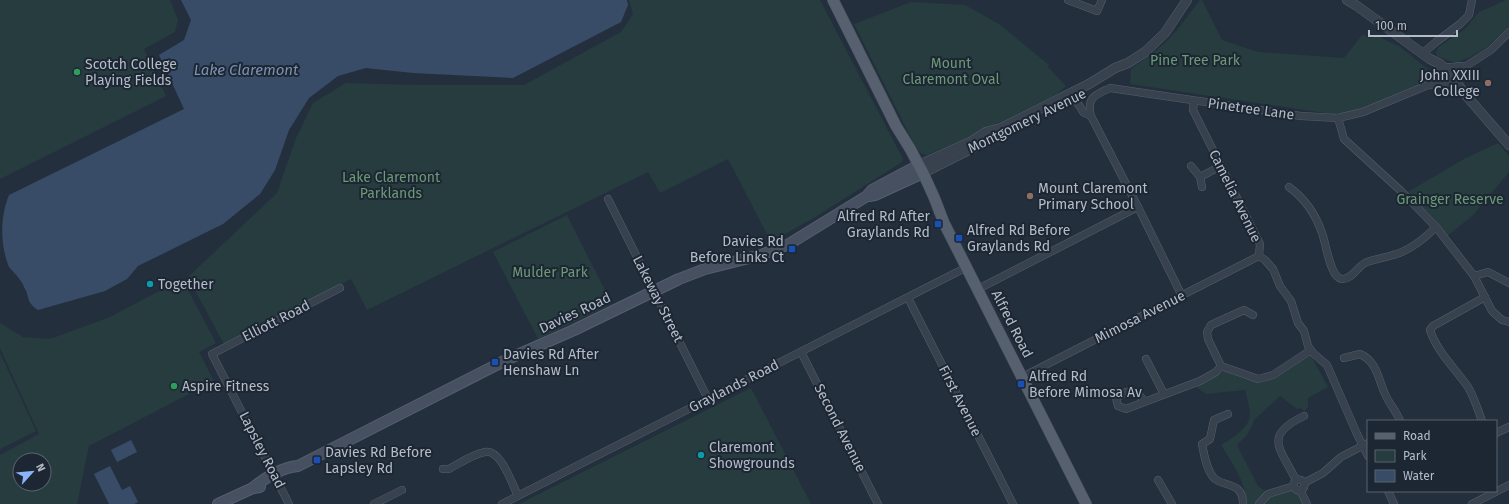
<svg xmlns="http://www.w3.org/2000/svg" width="1509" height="504" font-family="'Fira Sans',sans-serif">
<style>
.green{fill:#263c3f;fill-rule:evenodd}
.water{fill:#394c67}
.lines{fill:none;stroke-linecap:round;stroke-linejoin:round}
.minor-casing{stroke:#565f6c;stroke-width:8}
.tertiary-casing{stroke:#565f6c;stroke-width:10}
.secondary-casing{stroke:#565f6c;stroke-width:12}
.primary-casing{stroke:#414a57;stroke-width:12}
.minor{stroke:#38414e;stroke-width:7}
.tertiary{stroke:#38414e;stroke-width:9}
.secondary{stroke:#465061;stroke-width:10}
.primary{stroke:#56606e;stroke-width:11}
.leisure-dot{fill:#2e9e5b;stroke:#1d2633;stroke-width:1.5}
.education-dot{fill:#8d6e63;stroke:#1d2633;stroke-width:1.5}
.transit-dot{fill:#1a4fb4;stroke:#1d2633;stroke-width:1.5}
.culture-dot{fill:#0f9aa8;stroke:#1d2633;stroke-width:1.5}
.labels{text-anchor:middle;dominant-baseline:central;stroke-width:4;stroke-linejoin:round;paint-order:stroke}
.park-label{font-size:14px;fill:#6b9a76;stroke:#1d2633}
.poi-label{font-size:14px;fill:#b4bcc9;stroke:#1d2633;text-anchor:start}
.street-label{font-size:14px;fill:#b4bcc9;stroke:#1d2633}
.water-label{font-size:15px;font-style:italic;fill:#7c92b1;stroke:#1d2633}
</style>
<rect width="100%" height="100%" fill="#242f3e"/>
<!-- green -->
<g class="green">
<polygon points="0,0 170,0 178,20 175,32 144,49 166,96 0,179"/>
<polygon points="629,0 820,0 901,155 903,159 902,162 817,216 771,242 728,159 660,193 648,172 367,310 351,279 225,346 188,277 277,193 296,138 313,103 346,83 415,85 524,85 621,32 633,14"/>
<polygon points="1200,0 1202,0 1222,40 1258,52 1344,58 1363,34 1370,39 1377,35 1387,41 1399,46 1431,72 1428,79 1415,86 1345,116 1130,84 1131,69 1164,44 1178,29"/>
<polygon points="1506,0 1509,0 1509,26 1487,47 1470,57 1455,63 1437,56 1436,52 1439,47 1465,29 1479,12"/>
<path d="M911,2L965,5L999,24L1049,65L1048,67L1066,86L1057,94L993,126L981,129L971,136L927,155C919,155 917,148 913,142L854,24Z"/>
<polygon points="1498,143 1509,156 1509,172 1472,216 1446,237 1408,192 1464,159"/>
<polygon points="567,215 612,304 538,339 493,252"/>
<path d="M182,279L216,343L199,352L214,381L89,446L77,504H0V455L39,434L0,348V323L23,337L50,339L110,317ZM20,460H44V484H20Z"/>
<polygon points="0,353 36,431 0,449"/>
<path d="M1310,356L1313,359L1328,387L1308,398V407L1304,411L1301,408L1297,409L1280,396L1255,419L1247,435L1237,445L1258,486L1265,491L1255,504H1246C1247,483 1232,463 1221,445C1232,438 1251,428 1250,412C1249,405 1247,397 1245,390L1206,394L1196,387L1224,371L1245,379L1261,382L1272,378L1298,362Z"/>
<polygon points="751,388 811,504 519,504"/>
<polygon points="1291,487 1299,492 1304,504 1262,504 1269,495"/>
</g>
<!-- water -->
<g class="water">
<path d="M181,0H627L628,5L621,22L513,78L413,73L366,68L338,76L309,98L289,130L275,170L260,194L223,224L138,266L127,279L105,291L38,310C25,301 31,299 24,287C21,279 14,273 9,267C0,245 0,217 9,195L184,109L159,55L184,40L191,20Z"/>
<polygon points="131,440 137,452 117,462 111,450"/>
<polygon points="110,466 122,490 130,486 138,502 134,504 109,504 94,474"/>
</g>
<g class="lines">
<!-- minor casing -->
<g class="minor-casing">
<g id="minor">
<polyline points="1068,0 1097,11 1102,0"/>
<polyline points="1423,53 1436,42 1460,24 1469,15 1472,0"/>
<polyline points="1450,68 1459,66 1466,66"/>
<polyline points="1455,76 1462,72 1466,66 1491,50 1509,32"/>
<polyline points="1428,85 1432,80 1439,75"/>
<path d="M1069,100C1079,100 1079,107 1084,113C1085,113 1090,116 1091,116L1138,207L1182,296"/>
<polyline points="1194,101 1193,110 1260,244 1259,256 1265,260 1273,269 1280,286 1291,301 1298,323 1304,331 1308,346 1313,353 1327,365 1357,434 1368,456"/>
<path d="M1091,116C1086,97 1096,95 1110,88L1301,116L1338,118L1363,112L1428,85L1444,83"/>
<polyline points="1338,118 1344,139 1401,191 1436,227 1474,276 1492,311 1502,320 1509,322"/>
<polyline points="1191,166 1200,177 1221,166"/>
<polyline points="1200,177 1202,187"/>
<path d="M1289,187C1304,198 1316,215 1322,233C1326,243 1330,278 1342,279C1352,280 1358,265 1367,262C1375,259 1384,258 1393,255C1409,251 1424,239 1436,227"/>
<polyline points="608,199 708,399"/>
<polyline points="1474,276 1488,272 1509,283"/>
<polyline points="978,289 1138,207"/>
<polyline points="908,298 1013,504"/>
<polyline points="801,352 878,504"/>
<path d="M1344,358L1360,354C1378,362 1378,380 1386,396C1390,405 1397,412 1400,421"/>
<polyline points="1146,359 1164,394"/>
<polyline points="1221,366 1208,339 1207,332 1211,325 1244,310 1253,315"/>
<polyline points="1022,377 1259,256"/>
<polyline points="1145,402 1136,391 1126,392 1116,398 1118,406 1126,409 1200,381 1216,372 1221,366 1258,379 1273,375 1311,350"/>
<path d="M1228,414L1214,420L1210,439L1202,444C1204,454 1206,468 1213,477C1222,488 1243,480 1243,504"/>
<path d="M1482,421C1478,410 1474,397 1468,387C1455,368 1437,352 1430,330L1433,326L1485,297"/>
<polyline points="1496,433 1509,427"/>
<path d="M443,469H449C460,463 473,454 485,452C501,449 512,484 518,496"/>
<circle cx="1299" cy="485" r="5.5"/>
<polyline points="1158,480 1172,504"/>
<path d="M1296,480C1281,449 1262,436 1304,416"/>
<polyline points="1304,483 1323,473 1341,457 1368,443"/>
<polyline points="1300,490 1307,504"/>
<polyline points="1388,491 1394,504"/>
<polyline points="289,504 212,354 340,288"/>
<polyline points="374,504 402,490"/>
<polyline points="502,504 967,267"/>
<polyline points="1259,504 1268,494 1294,486"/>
<polyline points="1472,504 1509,485"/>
</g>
</g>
<!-- tertiary casing -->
<g class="tertiary-casing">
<g id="tertiary">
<polyline points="1347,0 1357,6 1430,59 1440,64 1444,68"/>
<circle cx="1447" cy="76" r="8"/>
<polyline points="1454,79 1464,93 1509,145"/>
<polyline points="919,165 972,141 986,132 1001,128 1089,84 1115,68 1128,63 1145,52 1165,33 1187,0"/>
<polyline points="923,173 1007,131"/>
</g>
</g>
<!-- secondary casing -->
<g class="secondary-casing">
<g id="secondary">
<polyline points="869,196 875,195 923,173"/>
<path d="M253,488C264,478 283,467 298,466L508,359L574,330L679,279L705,269L761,255L789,244L867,196L872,190L919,165"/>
<polyline points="218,504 253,488 260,487"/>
</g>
</g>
<!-- primary casing -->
<g class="primary-casing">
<path id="primary" d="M833,0L896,126C916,156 932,189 944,223L1086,504"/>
</g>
<!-- minor -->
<use href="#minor" class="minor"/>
<!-- tertiary -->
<use href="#tertiary" class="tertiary"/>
<!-- secondary -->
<use href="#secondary" class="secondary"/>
<!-- primary -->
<use href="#primary" class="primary"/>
</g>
<!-- markers -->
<g class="leisure-dot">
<circle cx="77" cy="72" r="4"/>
<circle cx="174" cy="386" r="4"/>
</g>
<g class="education-dot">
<circle cx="1488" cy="83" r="4"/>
<circle cx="1030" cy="196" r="4"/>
</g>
<g class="transit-dot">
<rect x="934" y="220" width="8" height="8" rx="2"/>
<rect x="955" y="234" width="8" height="8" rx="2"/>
<rect x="788" y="245" width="8" height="8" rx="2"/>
<rect x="491" y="358" width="8" height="8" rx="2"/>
<rect x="1017" y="380" width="8" height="8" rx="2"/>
<rect x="313" y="456" width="8" height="8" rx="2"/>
</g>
<g class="culture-dot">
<circle cx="150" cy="284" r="4"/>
<circle cx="701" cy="455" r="4"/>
</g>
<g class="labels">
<!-- park labels -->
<g class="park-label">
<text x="1195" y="60">Pine Tree Park</text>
<text x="951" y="63">Mount<tspan x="951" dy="16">Claremont Oval</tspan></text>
<text x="391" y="177">Lake Claremont<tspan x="391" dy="16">Parklands</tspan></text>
<text x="1450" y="199">Grainger Reserve</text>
<text x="550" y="272">Mulder Park</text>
</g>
<!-- poi labels -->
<g class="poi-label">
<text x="85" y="64">Scotch College<tspan x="85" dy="16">Playing Fields</tspan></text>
<text x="1480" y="75" text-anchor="end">John XXIII<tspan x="1480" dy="16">College</tspan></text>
<text x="1038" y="188">Mount Claremont<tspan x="1038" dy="16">Primary School</tspan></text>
<text x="930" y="216" text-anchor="end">Alfred Rd After<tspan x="930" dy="16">Graylands Rd</tspan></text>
<text x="967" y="230">Alfred Rd Before<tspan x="967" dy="16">Graylands Rd</tspan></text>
<text x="784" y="241" text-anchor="end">Davies Rd<tspan x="784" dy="16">Before Links Ct</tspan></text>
<text x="158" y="284">Together</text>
<text x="503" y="354">Davies Rd After<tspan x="503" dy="16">Henshaw Ln</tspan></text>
<text x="1029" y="376">Alfred Rd<tspan x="1029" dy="16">Before Mimosa Av</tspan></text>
<text x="182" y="386">Aspire Fitness</text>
<text x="709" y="447">Claremont<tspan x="709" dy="16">Showgrounds</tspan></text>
<text x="325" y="452">Davies Rd Before<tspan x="325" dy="16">Lapsley Rd</tspan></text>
</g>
<!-- street labels -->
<g class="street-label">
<text transform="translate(1251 109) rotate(8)">Pinetree Lane</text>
<text transform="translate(1027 121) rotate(-26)">Montgomery Avenue</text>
<text transform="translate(1235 196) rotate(64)">Camelia Avenue</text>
<text transform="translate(658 299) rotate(63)">Lakeway Street</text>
<text transform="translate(575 313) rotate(-25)">Davies Road</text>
<text transform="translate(1140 317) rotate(-27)">Mimosa Avenue</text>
<text transform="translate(276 321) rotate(-27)">Elliott Road</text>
<text transform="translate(1012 324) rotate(63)">Alfred Road</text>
<text transform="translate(734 386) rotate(-27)">Graylands Road</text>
<text transform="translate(960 401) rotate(63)">First Avenue</text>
<text transform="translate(840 428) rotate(63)">Second Avenue</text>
<text transform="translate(262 450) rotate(63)">Lapsley Road</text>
</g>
<!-- water labels -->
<g class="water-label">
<text x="246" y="70">Lake Claremont</text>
</g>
</g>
<!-- legend -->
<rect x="1367" y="420" width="130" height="72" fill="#1d2633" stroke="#59626f"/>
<rect x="1375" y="433" width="20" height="6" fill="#56606e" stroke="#59626f"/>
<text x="1403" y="440" font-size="12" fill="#b4bcc9">Road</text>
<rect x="1375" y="450" width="20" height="12" fill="#263c3f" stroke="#59626f"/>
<text x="1403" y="460" font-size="12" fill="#b4bcc9">Park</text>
<rect x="1375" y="470" width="20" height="12" fill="#394c67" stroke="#59626f"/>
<text x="1403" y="480" font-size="12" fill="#b4bcc9">Water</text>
<!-- north arrow -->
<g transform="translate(32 472) rotate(63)"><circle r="19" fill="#1d2633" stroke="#59626f"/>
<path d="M0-3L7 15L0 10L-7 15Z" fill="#8ab4f8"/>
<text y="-6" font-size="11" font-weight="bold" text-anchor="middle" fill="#b4bcc9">N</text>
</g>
<!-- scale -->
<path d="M1369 30v6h88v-6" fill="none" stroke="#b4bcc9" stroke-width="2"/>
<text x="1375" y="30" font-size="12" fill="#b4bcc9" stroke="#1d2633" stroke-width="3" paint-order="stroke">100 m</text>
</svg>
